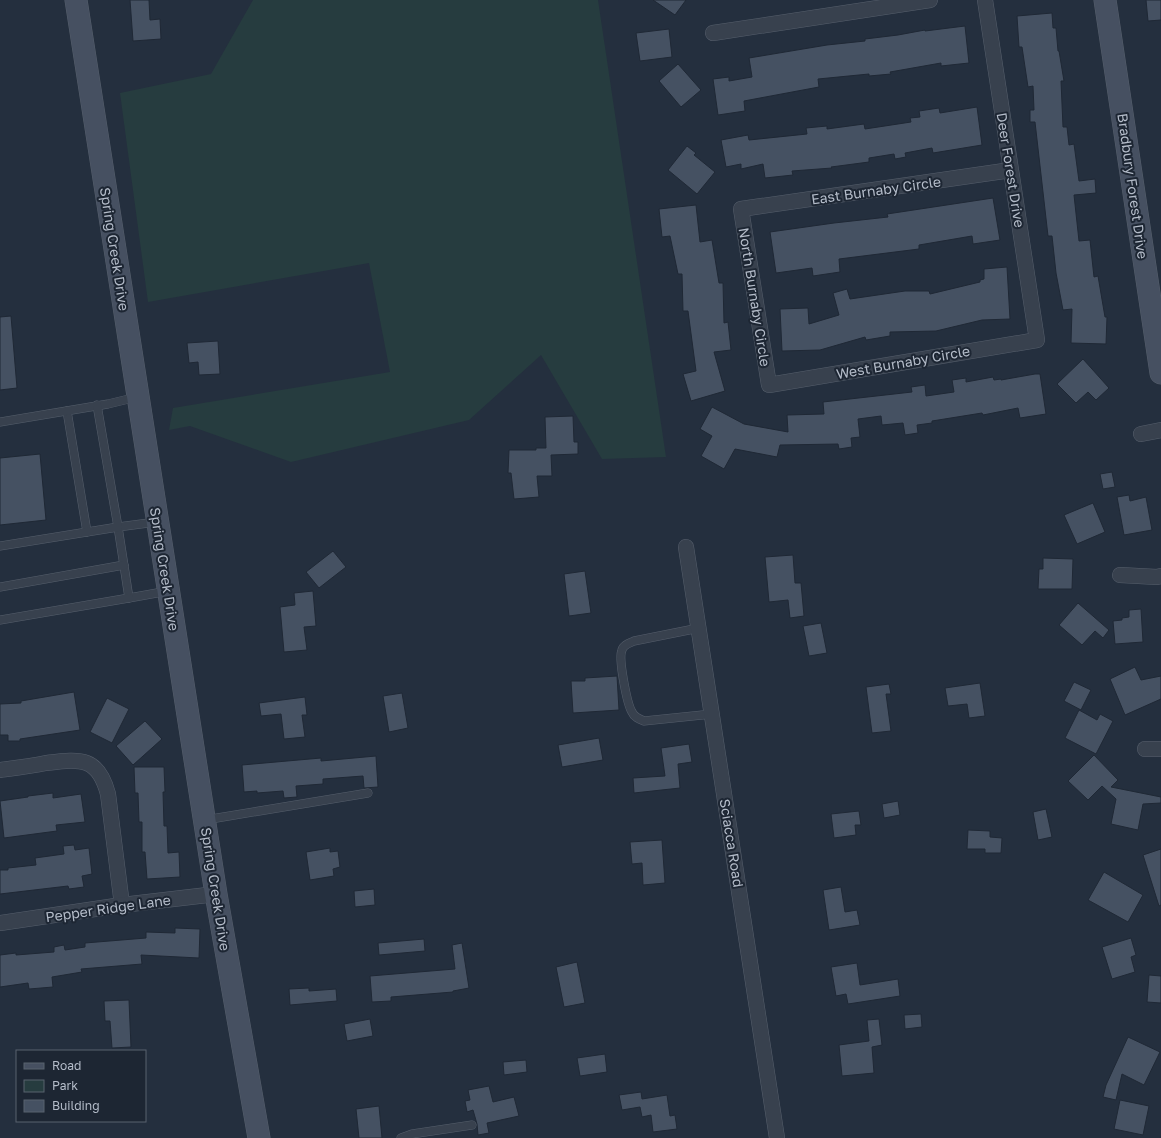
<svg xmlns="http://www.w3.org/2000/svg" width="1161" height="1138" font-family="'Golos Text',sans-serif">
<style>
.green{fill:#263c3f}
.building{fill:#455162;stroke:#1f2835}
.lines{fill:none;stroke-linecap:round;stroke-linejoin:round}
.lane-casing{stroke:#565f6c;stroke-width:9}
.street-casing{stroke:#565f6c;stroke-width:16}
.secondary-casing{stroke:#565f6c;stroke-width:23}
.lane{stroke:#38414e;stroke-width:8}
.street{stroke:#38414e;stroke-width:15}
.secondary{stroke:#465061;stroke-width:22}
.labels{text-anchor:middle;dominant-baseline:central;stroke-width:4;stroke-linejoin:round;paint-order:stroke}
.street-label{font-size:14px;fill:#b4bcc9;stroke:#1d2633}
</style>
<rect width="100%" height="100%" fill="#242f3e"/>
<!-- green -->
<polygon class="green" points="253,0 598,0 666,457 602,459 541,355 469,420 291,462 190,426 169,430 173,408 390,372 369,263 148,302 120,93 211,74"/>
<!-- building -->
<g class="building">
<polygon points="130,0 149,0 150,20 160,19 161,39 133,41"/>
<polygon points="653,0 686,0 675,15"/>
<polygon points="1146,0 1161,0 1161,20 1148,21"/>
<polygon points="1052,13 1053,28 1056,28 1058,51 1059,51 1064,81 1061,81 1063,127 1067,127 1069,145 1074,144 1079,181 1095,179 1096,193 1074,195 1079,241 1090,240 1094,277 1098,276 1105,317 1107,317 1106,344 1071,343 1072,309 1063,310 1056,273 1052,236 1048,236 1035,122 1030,122 1030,110 1034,110 1033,86 1028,87 1022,47 1019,47 1017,16"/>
<polygon points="965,26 969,63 941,66 941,63 890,72 891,74 869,76 869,74 818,79 819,87 744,101 745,111 718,115 713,79 729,77 729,81 752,77 749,58 827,45 865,41 865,39 898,35 925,30 925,31"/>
<polygon points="669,29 672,57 640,61 636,33"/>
<polygon points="678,64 701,90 681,107 659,81"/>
<polygon points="977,107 982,145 933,153 932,148 905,153 906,157 895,159 894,154 869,158 869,162 831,167 832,168 792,171 793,175 765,178 763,164 741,169 741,164 726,167 721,140 748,135 749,140 807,134 806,128 827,126 827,129 864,124 865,129 911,122 910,118 920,117 919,111 939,108 940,113"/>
<polygon points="687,146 696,153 694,155 715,172 697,194 668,170"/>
<polygon points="993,198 1000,240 973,244 972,236 919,245 919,249 839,259 840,272 813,276 812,268 776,273 770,232 834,223 888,217 887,214"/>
<polygon points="696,205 700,242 712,240 719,283 723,283 724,323 728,322 731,350 714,352 725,391 691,401 683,374 696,371 688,311 683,311 682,274 678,274 670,236 662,237 659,209"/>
<polygon points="1007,267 1010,319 982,320 936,331 890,332 890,336 866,340 865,337 820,350 782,351 780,309 808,308 809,324 839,315 833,293 847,289 850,299 905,291 929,291 930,294 980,282 980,280 984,279 984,269"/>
<polygon points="11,316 17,388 0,390 0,317"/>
<polygon points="218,341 220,374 199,375 198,362 189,363 187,343"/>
<polygon points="1083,359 1109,388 1096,400 1088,392 1076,403 1057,384"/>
<polygon points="1035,374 1040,374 1046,414 1020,418 1018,408 983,415 982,413 932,421 932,423 917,425 918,433 905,435 903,423 882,425 881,416 858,419 860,437 851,438 852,447 839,449 838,444 780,445 777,457 735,449 724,469 701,456 712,436 700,429 712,407 744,424 788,432 787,415 824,414 823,402 912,392 911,387 925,385 926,396 954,392 952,380 966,378 966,382 993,377 994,380 1001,379 1001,380"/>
<polygon points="573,416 574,442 578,442 578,454 551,455 552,476 537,476 539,497 514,499 511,473 508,473 509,450 536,450 536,448 546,448 545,417"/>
<polygon points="40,454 46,520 0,525 0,458"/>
<polygon points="1112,472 1115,487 1103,489 1100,474"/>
<polygon points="1129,495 1130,501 1146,497 1152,530 1124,535 1117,497"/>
<polygon points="1093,503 1105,532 1077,544 1064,515"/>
<polygon points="333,551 346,567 319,588 306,572"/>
<polygon points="793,555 795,583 801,583 804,616 790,618 788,600 769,602 765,557"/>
<polygon points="1043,558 1073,559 1072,589 1038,589 1039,569 1043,569"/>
<polygon points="585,571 591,613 569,616 564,574"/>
<polygon points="313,591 316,626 304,627 307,650 284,652 280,607 295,605 294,593"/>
<polygon points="1078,603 1109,630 1103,638 1095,631 1082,645 1059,625"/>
<polygon points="1141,609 1143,642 1115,644 1113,621 1122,620 1122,618 1129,617 1129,610"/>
<polygon points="821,623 827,653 809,656 803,626"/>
<polygon points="1135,667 1141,680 1161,676 1161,699 1125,715 1110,679"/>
<polygon points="617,676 619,710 573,713 571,681 585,681 585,678"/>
<polygon points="1074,682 1091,690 1081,710 1064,701"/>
<polygon points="980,683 985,716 969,718 967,704 948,706 945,688"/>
<polygon points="889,684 891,694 886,694 891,731 872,733 866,687"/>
<polygon points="74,692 80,730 20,739 20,741 8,741 8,735 0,735 0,704 21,703 21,701"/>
<polygon points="402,693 408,728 389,732 383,696"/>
<polygon points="305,697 307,715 302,715 305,737 284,739 281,714 261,716 259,703"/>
<polygon points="107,698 129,709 112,743 90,732"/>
<polygon points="1079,710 1097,720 1100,714 1113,721 1096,754 1065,738"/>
<polygon points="145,721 162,739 133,765 116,746"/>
<polygon points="599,738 603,760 562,767 558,745"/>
<polygon points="689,744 692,762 678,764 680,788 634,793 633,778 665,776 661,748"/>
<polygon points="1094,755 1118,780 1111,787 1161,797 1161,803 1143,804 1138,830 1111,824 1116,799 1102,786 1088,800 1068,781"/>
<polygon points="376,756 378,787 364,788 363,776 323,779 323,784 296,786 297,797 284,798 283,791 257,793 257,791 244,792 242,765 321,758 321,761"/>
<polygon points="134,767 164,767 165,792 163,792 164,826 167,826 168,853 179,852 180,877 147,879 145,852 142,852 142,822 139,822 138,793 135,793"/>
<polygon points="53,793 53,798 81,794 85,822 56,825 57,831 4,838 0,801 28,797 28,796"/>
<polygon points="898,801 900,815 884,818 882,804"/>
<polygon points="1046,809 1052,837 1038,840 1033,812"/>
<polygon points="859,811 861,825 855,825 856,835 834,838 831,814"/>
<polygon points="968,830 990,831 990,837 1002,838 1001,853 985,853 985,849 967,849"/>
<polygon points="662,840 665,883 643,885 642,863 632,864 630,842"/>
<polygon points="74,845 75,850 89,848 92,874 82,876 84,887 69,889 68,886 0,894 0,870 8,870 8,868 36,865 35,858 64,854 63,846"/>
<polygon points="330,848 330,852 338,851 340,867 333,869 334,876 310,880 306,852"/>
<polygon points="1161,849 1161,905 1159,906 1143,855"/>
<polygon points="1104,872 1143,895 1128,922 1088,900"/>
<polygon points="841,887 845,912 857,910 860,925 829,930 823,890"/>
<polygon points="374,889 375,905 355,907 354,891"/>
<polygon points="175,928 200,929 199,958 141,955 142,964 81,969 82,972 52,977 53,987 29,989 28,983 0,987 0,955 16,953 16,955 54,952 54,947 64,945 65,950 85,947 85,943 146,938 146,932 175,933"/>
<polygon points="1131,938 1136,955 1131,957 1135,972 1112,979 1102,947"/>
<polygon points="424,939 425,951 379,955 378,943"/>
<polygon points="462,943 469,988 453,991 453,992 391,997 391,1001 372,1002 370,976 455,969 452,945"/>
<polygon points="577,962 585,1003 564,1007 556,967"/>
<polygon points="857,963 860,985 898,979 900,996 848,1004 846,994 836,996 831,967"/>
<polygon points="1149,975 1161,976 1161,1003 1147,1002"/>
<polygon points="309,988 309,991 336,989 337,1001 290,1005 289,989"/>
<polygon points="129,1000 131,1047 112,1048 110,1021 105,1021 104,1001"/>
<polygon points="921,1014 922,1027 905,1029 904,1015"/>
<polygon points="370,1019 373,1036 347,1041 344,1024"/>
<polygon points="879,1019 882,1045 872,1047 874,1073 842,1076 839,1045 869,1041 867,1020"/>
<polygon points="1128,1037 1160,1052 1144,1085 1122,1074 1116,1100 1103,1097 1106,1085"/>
<polygon points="605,1054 607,1072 580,1076 577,1058"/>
<polygon points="526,1060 527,1072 504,1075 503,1062"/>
<polygon points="489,1086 493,1102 514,1097 519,1116 487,1123 489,1133 478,1135 477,1124 473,1110 467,1112 465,1101 470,1100 468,1090"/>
<polygon points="641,1092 642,1099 667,1095 670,1116 675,1115 677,1129 653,1132 651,1115 642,1117 640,1107 622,1110 619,1095"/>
<polygon points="1120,1100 1149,1106 1143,1135 1114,1129"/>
<polygon points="379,1106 382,1138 359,1138 356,1109"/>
</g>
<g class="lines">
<!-- lane casing -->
<g class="lane-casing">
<g id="lane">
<polyline points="67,411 87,532"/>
<polyline points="0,422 108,404 137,397"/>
<polyline points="156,522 118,527 129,598 168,591"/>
<polyline points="0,546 118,527 97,405"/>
<polyline points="0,587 124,565"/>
<polyline points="0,620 129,598"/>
<path d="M699,628L634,641C630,643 623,645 622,650C618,658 627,704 632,712C634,717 639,719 644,721L712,714"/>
<polyline points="205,820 368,793"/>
<polyline points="401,1138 412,1134 472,1125"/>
</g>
</g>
<!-- street casing -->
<g class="street-casing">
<g id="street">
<polyline points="985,0 1037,340 769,385 741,209 1011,170"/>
<polyline points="713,33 930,0"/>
<polyline points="1141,434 1161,430"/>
<polyline points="686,547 777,1138"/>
<polyline points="1120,575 1157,577 1161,576"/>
<polyline points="1145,749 1161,749"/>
<path d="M0,770C15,768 31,766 46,763C80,759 98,756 108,794L122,905"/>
<polyline points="0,923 122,905 216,894"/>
</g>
</g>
<!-- secondary casing -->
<g class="secondary-casing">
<g id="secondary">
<polyline points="76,0 216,894 259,1138"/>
<polyline points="1105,0 1161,373"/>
</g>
</g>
<!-- lane -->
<use href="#lane" class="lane"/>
<!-- street -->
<use href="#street" class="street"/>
<!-- secondary -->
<use href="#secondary" class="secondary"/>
</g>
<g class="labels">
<!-- street labels -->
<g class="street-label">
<text transform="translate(1011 170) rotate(81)">Deer Forest Drive</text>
<text transform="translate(1133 186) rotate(82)">Bradbury Forest Drive</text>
<text transform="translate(876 190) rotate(-8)">East Burnaby Circle</text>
<text transform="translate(115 249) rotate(81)">Spring Creek Drive</text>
<text transform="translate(755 297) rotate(81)">North Burnaby Circle</text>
<text transform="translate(903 362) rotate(-10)">West Burnaby Circle</text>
<text transform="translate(165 569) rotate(81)">Spring Creek Drive</text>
<text transform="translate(732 843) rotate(81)">Sciacca Road</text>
<text transform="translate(216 889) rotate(81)">Spring Creek Drive</text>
<text transform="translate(108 908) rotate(-8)">Pepper Ridge Lane</text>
</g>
</g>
<!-- legend -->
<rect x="16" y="1050" width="130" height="72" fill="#1d2633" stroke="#59626f"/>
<rect x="24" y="1063" width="20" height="6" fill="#465061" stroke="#59626f"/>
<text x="52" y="1070" font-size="12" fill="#b4bcc9">Road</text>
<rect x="24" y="1080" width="20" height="12" fill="#263c3f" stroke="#59626f"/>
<text x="52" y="1090" font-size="12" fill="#b4bcc9">Park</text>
<rect x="24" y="1100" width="20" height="12" fill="#455162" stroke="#59626f"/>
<text x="52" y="1110" font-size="12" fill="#b4bcc9">Building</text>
</svg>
